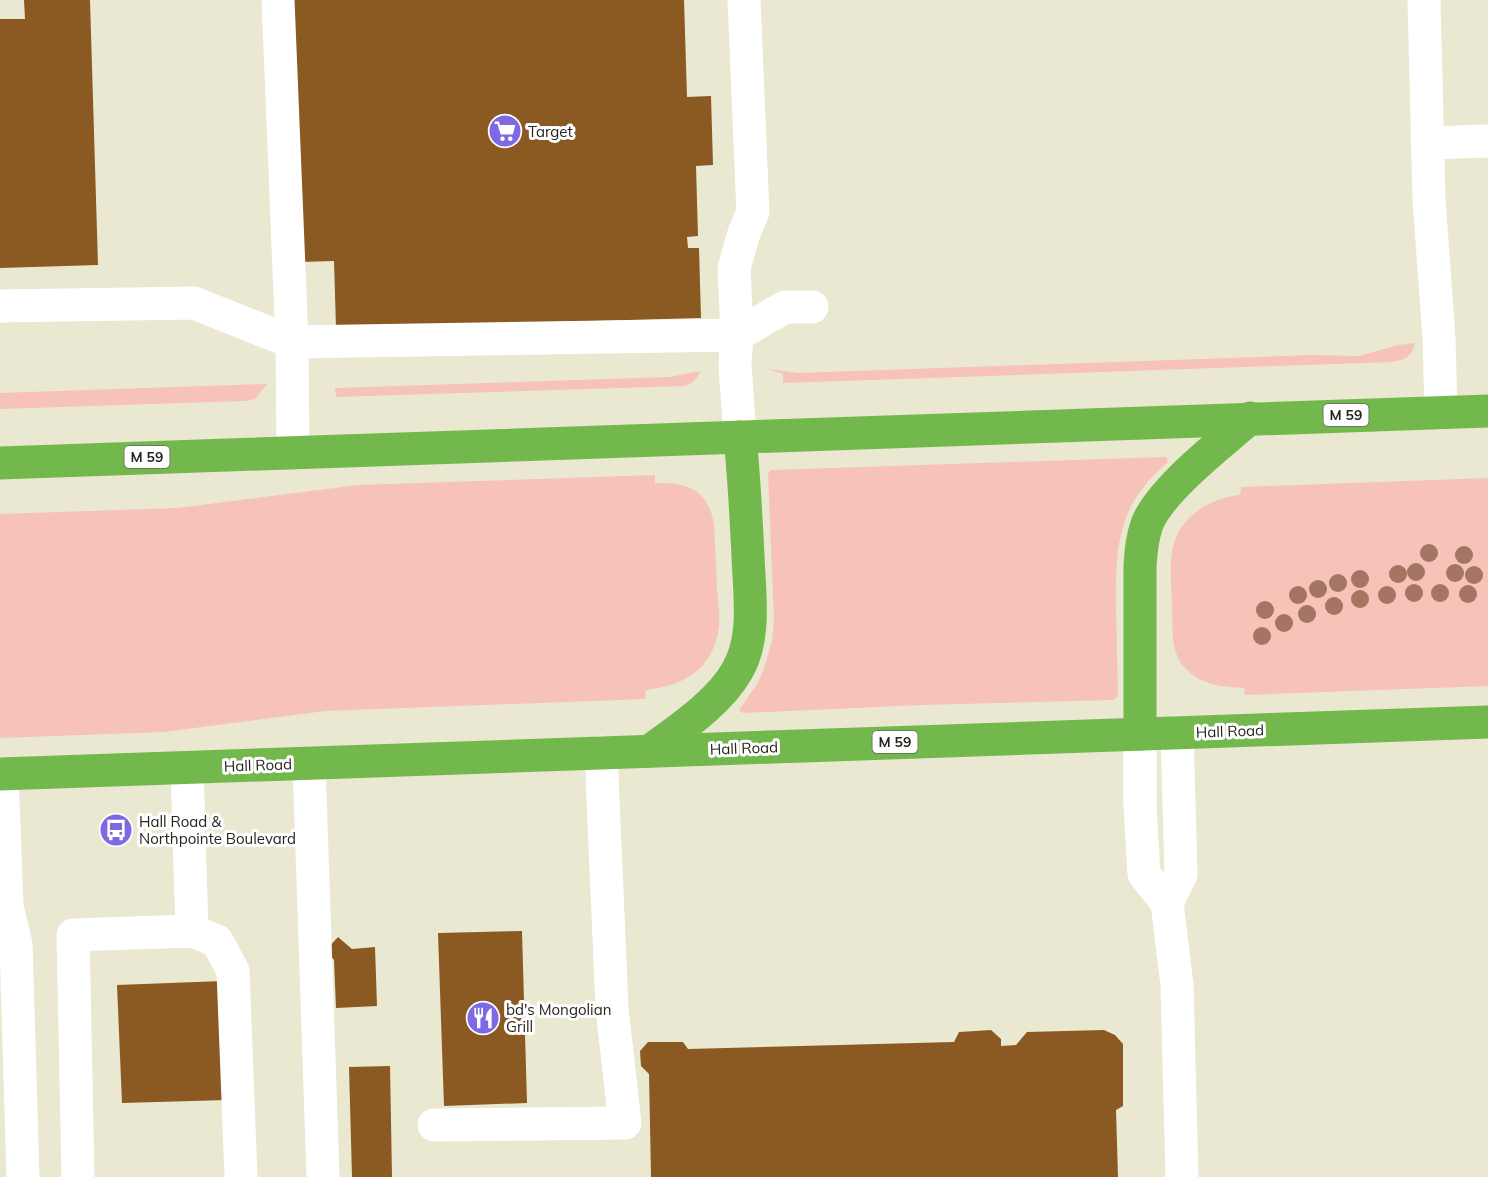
<svg xmlns="http://www.w3.org/2000/svg" width="1488" height="1177" font-family="Mulish,sans-serif">
<style>
.green{fill:#f7c2b7}
.building{fill:#8a5a22}
.lines{fill:none;stroke-linecap:round;stroke-linejoin:round}
.minor{stroke:#fff;stroke-width:33}
.highway{stroke:#73b84c;stroke-width:33}
.tree{fill:#a47563}
.labels{text-anchor:middle;dominant-baseline:central;stroke-width:6;stroke-linejoin:round;paint-order:stroke}
.shield{fill:#fff;stroke:#676661;stroke-width:1.5}
.shield-label{font-size:14px;font-weight:bold;fill:#26251d}
.poi-label{font-size:15px;fill:#26251d;stroke:#fff;text-anchor:start}
.street-label{font-size:15px;fill:#26251d;stroke:#fff}
</style>
<rect width="100%" height="100%" fill="#eae8d1"/>
<!-- green -->
<g class="green">
<path d="M1415,343C1412,357 1405,360 1391,362L783,383V374L767,369L799,373L1313,355L1359,356L1398,345Z"/>
<polygon points="693,372 701,372 693,382 685,386 336,397 335,388 671,377"/>
<polygon points="267,384 255,399 245,401 0,409 0,393"/>
<path d="M1165,457L1168,459L1167,463C1116,505 1115,551 1116,612C1117,640 1117,668 1118,695L1114,700L922,705L743,713L739,710L758,683L764,668L772,641L774,620L768,474L771,470Z"/>
<path d="M655,475V483C688,482 708,490 714,524C715,545 716,567 717,589C718,601 720,614 719,626C714,669 684,686 646,690L645,699L325,711L163,732L0,738V514L178,508L358,485Z"/>
<path d="M1488,478V686L1245,695L1244,688C1222,687 1201,685 1185,668C1170,652 1173,628 1172,607C1172,587 1168,563 1174,543C1183,514 1212,498 1240,495L1241,487Z"/>
</g>
<!-- building -->
<g class="building">
<polygon points="24,0 90,0 98,265 0,268 0,19 25,19"/>
<polygon points="294,0 684,0 687,97 711,96 713,165 696,166 698,236 687,237 688,248 699,248 701,318 336,328 334,261 301,262"/>
<polygon points="522,931 527,1103 444,1106 438,933"/>
<polygon points="338,937 352,949 375,947 377,1006 336,1008 334,960 326,950"/>
<polygon points="223,981 227,1100 122,1103 117,985"/>
<polygon points="991,1030 1001,1039 1001,1046 1016,1045 1027,1032 1104,1030 1115,1035 1123,1044 1123,1106 1116,1110 1118,1177 651,1177 649,1074 641,1066 640,1051 648,1042 683,1042 688,1049 954,1042 959,1032"/>
<polygon points="390,1066 392,1177 352,1177 349,1067"/>
</g>
<g class="lines">
<!-- minor -->
<g class="minor">
<polyline points="278,0 292,342 293,452"/>
<polyline points="1424,0 1429,199 1439,338 1441,413"/>
<polyline points="1427,143 1488,141"/>
<polyline points="0,306 194,303 292,342 737,335 785,307 812,307"/>
<polyline points="740,437 735,366 737,335 734,268 744,233 753,212 744,0"/>
<polyline points="1140,734 1140,806 1144,874 1167,903 1177,985 1182,1177"/>
<polyline points="309,763 323,1177"/>
<polyline points="187,767 192,931"/>
<polyline points="2,774 7,906 16,944 23,1177"/>
<polyline points="1167,903 1181,874 1177,733"/>
<polyline points="434,1125 625,1123 612,1009 601,752"/>
<polyline points="78,1177 73,935 192,931 217,941 233,971 241,1177"/>
</g>
<!-- highway -->
<g class="highway">
<polyline points="0,463 1488,411"/>
<path d="M1140,734V566C1141,551 1142,538 1147,524C1161,489 1221,444 1250,418"/>
<path d="M650,751C679,729 719,703 737,671C757,637 749,593 748,555C746,515 744,476 740,437"/>
<polyline points="0,774 1488,722"/>
</g>
</g>
<!-- trees -->
<g class="tree">
<circle cx="1429" cy="553" r="9"/>
<circle cx="1464" cy="555" r="9"/>
<circle cx="1416" cy="572" r="9"/>
<circle cx="1455" cy="573" r="9"/>
<circle cx="1398" cy="574" r="9"/>
<circle cx="1474" cy="575" r="9"/>
<circle cx="1360" cy="579" r="9"/>
<circle cx="1338" cy="583" r="9"/>
<circle cx="1318" cy="589" r="9"/>
<circle cx="1414" cy="593" r="9"/>
<circle cx="1440" cy="593" r="9"/>
<circle cx="1468" cy="594" r="9"/>
<circle cx="1298" cy="595" r="9"/>
<circle cx="1387" cy="595" r="9"/>
<circle cx="1360" cy="599" r="9"/>
<circle cx="1334" cy="606" r="9"/>
<circle cx="1265" cy="610" r="9"/>
<circle cx="1307" cy="614" r="9"/>
<circle cx="1284" cy="623" r="9"/>
<circle cx="1262" cy="636" r="9"/>
</g>
<!-- icons -->
<defs>
<g id="supermarket-disc" transform="scale(1.725)"><circle r="9.5" fill="#7e68e3" stroke="#fff"/><path d="M-6-5.5h2.5l.6 2H6L4.5 2H-2.5L-4.4-4H-6ZM-1.5 3.2a1.3 1.3 0 1 0 .1 0ZM3 3.2a1.3 1.3 0 1 0 .1 0Z" fill="#fff"/></g>
<g id="bus-disc" transform="scale(1.725)"><circle r="9.5" fill="#7e68e3" stroke="#fff"/><path d="M-5-6H5V4H4V6H2V4H-2V6H-4V4H-5ZM-3.5-4V0h7V-4ZM-3.5 1.2v1.5H-2V1.2ZM2 1.2v1.5H3.5V1.2Z" fill="#fff"/></g>
<g id="restaurant-disc" transform="scale(1.725)"><circle r="9.5" fill="#7e68e3" stroke="#fff"/><path d="M-5-6h1v4h1v-4h1v4h1v-4h1v5L-1.5 .5V6h-2V.5L-5-1ZM5-6V6H3V1.5H1.5Q1.5-4 5-6Z" fill="#fff"/></g>
</defs>
<g fill-rule="evenodd">
<use href="#supermarket-disc" x="505" y="131"/>
<use href="#bus-disc" x="116" y="830"/>
<use href="#restaurant-disc" x="483" y="1018"/>
</g>
<g class="labels">
<!-- shield labels -->
<g class="shield">
<rect x="1323.5" y="404" width="45" height="22" rx="4.5"/>
<rect x="124.5" y="446" width="45" height="22" rx="4.5"/>
<rect x="872.5" y="731" width="45" height="22" rx="4.5"/>
</g>
<g class="shield-label">
<text x="1346" y="415">M 59</text>
<text x="147" y="457">M 59</text>
<text x="895" y="742">M 59</text>
</g>
<!-- poi labels -->
<g class="poi-label">
<text x="528" y="131">Target</text>
<text x="139" y="821">Hall Road &amp;<tspan x="139" dy="17">Northpointe Boulevard</tspan></text>
<text x="506" y="1009">bd's Mongolian<tspan x="506" dy="17">Grill</tspan></text>
</g>
<!-- street labels -->
<g class="street-label">
<text transform="translate(1230 731) rotate(-2)">Hall Road</text>
<text transform="translate(744 748) rotate(-2)">Hall Road</text>
<text transform="translate(258 765) rotate(-2)">Hall Road</text>
</g>
</g>
</svg>
